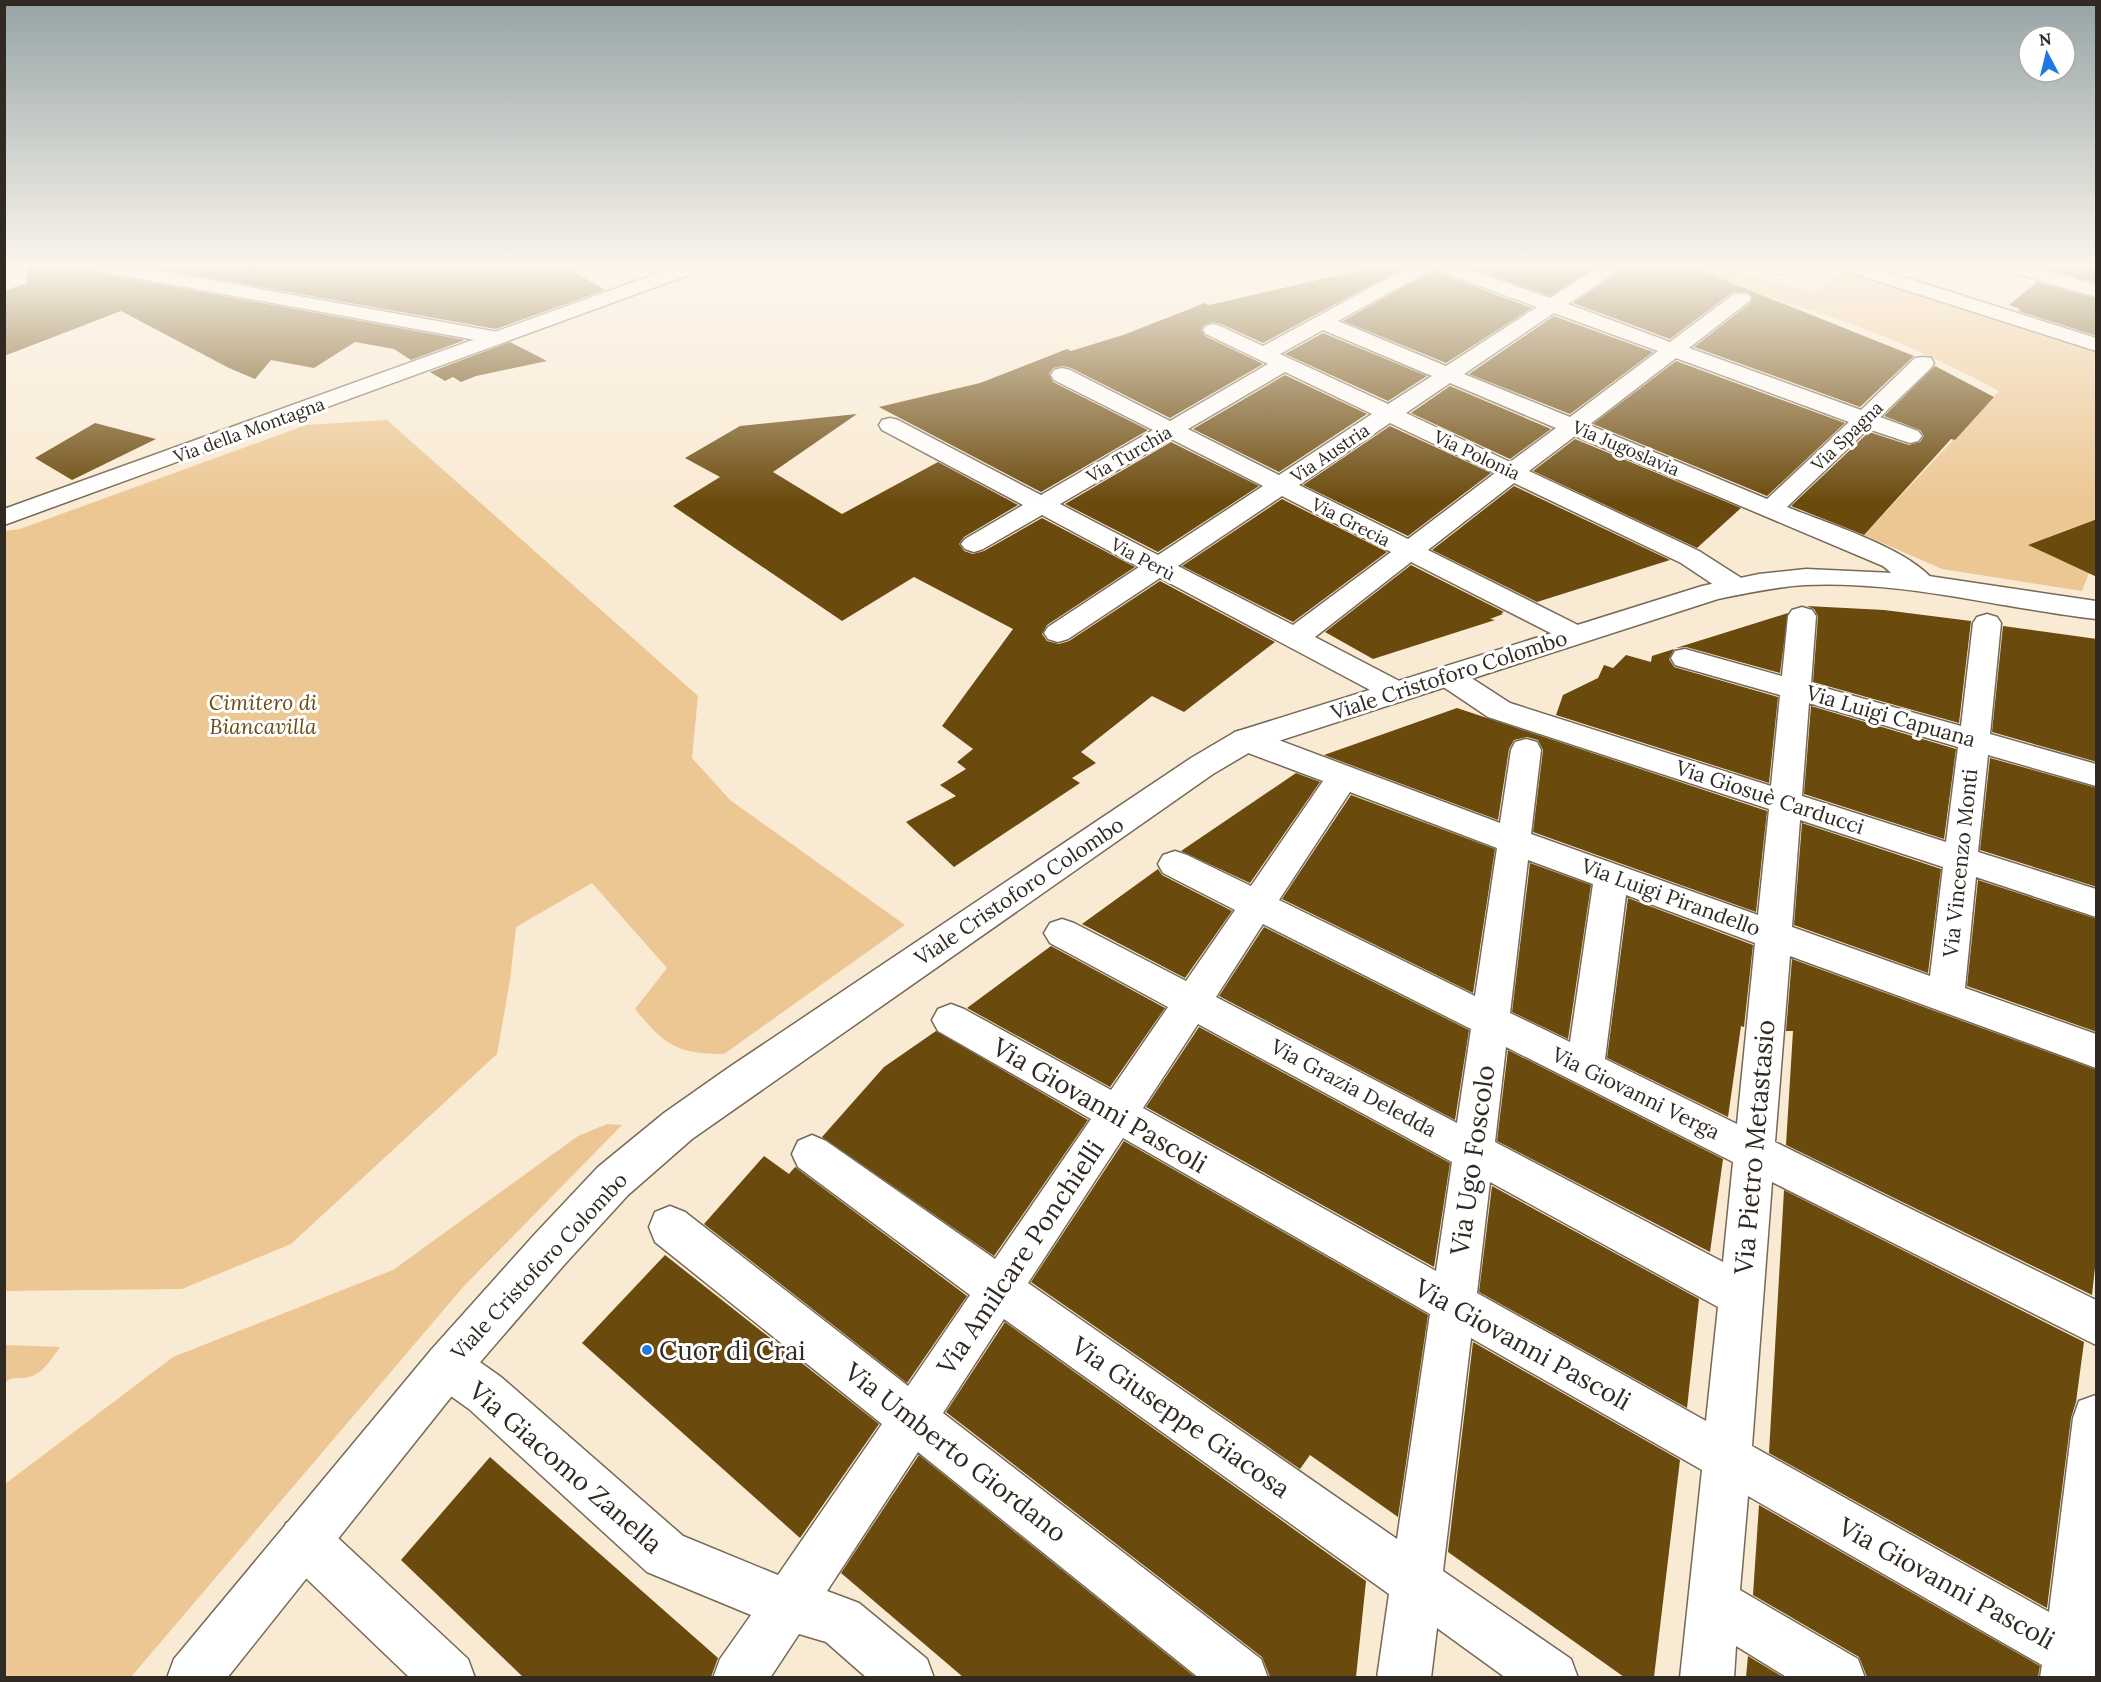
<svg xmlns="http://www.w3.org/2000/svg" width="2101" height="1682" font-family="Lora,serif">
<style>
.green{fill:#ecc793}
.building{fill:#6b4a0d}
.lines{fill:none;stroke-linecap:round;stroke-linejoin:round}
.street-casing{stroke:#766956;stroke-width:3}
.secondary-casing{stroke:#766956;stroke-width:3}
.street{fill:#fff;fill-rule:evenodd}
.secondary{fill:#fff;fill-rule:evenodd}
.poi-dot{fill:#2078e1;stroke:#fff;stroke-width:2}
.labels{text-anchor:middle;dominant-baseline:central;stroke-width:6;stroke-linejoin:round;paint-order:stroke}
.far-street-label{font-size:18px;fill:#302a22;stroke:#fff}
.street-label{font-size:21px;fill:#302a22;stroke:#fff}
.park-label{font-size:21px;font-style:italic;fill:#6b4b13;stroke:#fff}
.near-street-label{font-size:26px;fill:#302a22;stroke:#fff}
.near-poi-label{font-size:26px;fill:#302a22;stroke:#fff;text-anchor:start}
</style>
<rect width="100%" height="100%" fill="#f9ead4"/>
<!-- green -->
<g class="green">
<path d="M1631,266H1715L1813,293L1844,271L2096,353V519L2048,537L2043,552L2089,573L2082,591L1942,569L1864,535L1999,391C1885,328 1759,288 1631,266Z"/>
<path d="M387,420L698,696L692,758L730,800L905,925L724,1054C676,1054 665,1045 635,1009L667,968L592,883L516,927L510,980L497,1054L291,1244L182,1289L5,1291V531L20,529L306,425Z"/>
<polygon points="607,1124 622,1125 464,1286 131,1677 5,1677 5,1484 173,1357 393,1270 578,1136"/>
<path d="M5,1345L60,1347C51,1360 41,1377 23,1378C15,1378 12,1377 5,1382Z"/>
</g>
<!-- building -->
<g class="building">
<polygon points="28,266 91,266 94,271 103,274 465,340 411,360 394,349 355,342 314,368 271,360 255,379 229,368 121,311 4,356 4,291 27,283"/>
<polygon points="144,266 565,266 605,290 496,329"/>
<polygon points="1378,266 1406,266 1263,343 1221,324 1212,322 1204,325 1201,330 1205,336 1263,364 1170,418 1071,368 1063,366 1053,368 1049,374 1053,382 1148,430 1041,492 879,407 980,383 1067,349 1071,351 1123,335 1205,303 1209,305"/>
<polygon points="1466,266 1596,266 1550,296"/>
<polygon points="1610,266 1689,266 1914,356 1860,407 1694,347 1749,304 1753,298 1748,292 1733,292 1670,339 1573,303 1612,277 1615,272"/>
<polygon points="2056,266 2097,266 2097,283 2051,270"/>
<polygon points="1434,270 1435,272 1532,308 1446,363 1343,321"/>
<polygon points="2037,282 2097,299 2097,336 2018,311 2020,309 2009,305"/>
<polygon points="1554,316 1653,352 1570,414 1469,374"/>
<polygon points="1323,333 1427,376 1388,401 1285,354"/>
<polygon points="510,342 547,361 476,376 461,382 453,377 445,381 430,372"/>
<polygon points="1676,361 1845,423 1767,496 1593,424"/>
<polygon points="1935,366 1994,397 1955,440 1951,439 1864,535 1791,506 1869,432 1909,445 1920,442 1924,436 1920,430 1884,416"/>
<polygon points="1285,375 1367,414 1279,472 1193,429"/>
<polygon points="1450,386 1551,429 1510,459 1411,413"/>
<polygon points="857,414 773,472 842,514 938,462 1018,505 964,537 959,544 964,551 973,554 984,551 1042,518 1135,567 1047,625 1042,634 1047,641 1059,644 1069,641 1160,581 1275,642 1184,712 1152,696 1081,752 1096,763 1072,778 1080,783 954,867 906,822 956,796 940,785 966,769 957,762 973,749 942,726 1013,629 914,577 842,621 673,506 720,477 685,458 740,426"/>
<polygon points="95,423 156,439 72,480 35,458"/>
<polygon points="1390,426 1491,473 1408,536 1303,485"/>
<polygon points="1575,439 1741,508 1697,548 1533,471"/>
<polygon points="1171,442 1259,486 1158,552 1065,504"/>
<polygon points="1514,486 1670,560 1537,602 1432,550"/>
<polygon points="1282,499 1387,552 1293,622 1182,566"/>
<polygon points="2097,519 2097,577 2028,545"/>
<polygon points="1411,565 1504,612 1501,613 1503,614 1490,619 1495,620 1373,659 1325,632"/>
<polygon points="1807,606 1884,610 1971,621 1959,723 1813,682 1818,616 1814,609"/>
<polygon points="1788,613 1780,673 1686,647 1676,648"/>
<polygon points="2003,626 2097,639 2097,762 1992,732"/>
<polygon points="1674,649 1669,659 1674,667 1778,697 1769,783 1556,715 1563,695 1598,678 1604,665 1613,668 1626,655 1651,662 1652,656"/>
<polygon points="1811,706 1956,749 1944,839 1804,794"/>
<polygon points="1457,708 1767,811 1756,912 1533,832 1543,750 1538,740 1527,737 1514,740 1509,749 1498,820 1324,755"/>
<polygon points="1990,758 2097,788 2097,887 1980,850"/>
<polygon points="1296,773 1320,782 1250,883 1181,851"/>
<polygon points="1351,795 1495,849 1473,993 1282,899"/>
<polygon points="1802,823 1941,869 1928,973 1794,925"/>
<polygon points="1530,863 1591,885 1568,1039 1512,1012"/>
<polygon points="1158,869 1162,875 1232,911 1185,978 1082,924"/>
<polygon points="1978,880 2097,919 2097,1032 1967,986"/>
<polygon points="1628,898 1753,945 1744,1027 1741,1026 1728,1117 1607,1058"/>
<polygon points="1264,927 1469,1030 1455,1120 1219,996"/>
<polygon points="1051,946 1165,1008 1110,1087 967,1008"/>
<polygon points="1792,959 2097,1070 2097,1249 2092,1295 1786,1145 1793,1031 1786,1031"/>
<polygon points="1199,1027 1450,1163 1434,1267 1146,1107"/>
<polygon points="936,1031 1088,1120 994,1256 822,1137 884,1067"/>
<polygon points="1508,1050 1723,1159 1710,1252 1497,1141"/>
<polygon points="1124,1141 1428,1315 1398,1517 1310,1455 1300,1469 1031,1282"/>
<polygon points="764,1156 789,1174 795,1167 967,1296 907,1383 704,1224"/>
<polygon points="1492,1186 1699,1299 1687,1408 1479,1292"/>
<polygon points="1784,1190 2084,1342 2076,1402 2071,1418 2047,1608 1769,1453"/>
<polygon points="665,1255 879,1424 800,1538 582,1343"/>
<polygon points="1005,1322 1366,1581 1356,1677 1270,1677 1262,1657 946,1412"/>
<polygon points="1473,1342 1680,1460 1654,1677 1624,1677 1448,1552"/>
<polygon points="919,1455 1195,1677 963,1677 841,1573"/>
<polygon points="490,1457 718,1658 711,1677 523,1677 401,1560"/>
<polygon points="1759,1505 2040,1666 2038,1677 1867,1677 1859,1657 1753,1595"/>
<polygon points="1748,1656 1783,1677 1746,1677"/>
</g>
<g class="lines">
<!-- street casing -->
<g class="street-casing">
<g id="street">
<polygon points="93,266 133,266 498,332 505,334 508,338 505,342 498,344 103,272 96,270"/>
<path d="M1410,266H1460L1550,298L1596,268H1610L1613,272L1610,276L1568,304L1670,342L1734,294H1748L1751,298L1748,302L1689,348L1861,410L1915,358L1923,357L1931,358L1934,363L1931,368L1880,417L1918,431L1922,436L1918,441L1910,443L1868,429L1787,507C1826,523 1914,550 1936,584L1932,590C1912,595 1898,578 1883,566L1575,436L1529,471L1699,551L1746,581L1749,587L1746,593L1736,595L1726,593L1681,563L1514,483L1428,550L1586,629L1590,635L1586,641L1576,644L1566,641L1411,562L1315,637L1407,685L1412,692L1407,699L1397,702L1387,699L1160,578L1068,639L1058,642L1048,639L1044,633L1048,627L1139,567L1042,515L983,549L974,552L965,549L961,544L965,539L1023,505L882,430L879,425L882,420L890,418L898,420L1041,495L1153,430L1054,380L1051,375L1054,370L1062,368L1070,370L1170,421L1268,364L1206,334L1203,330L1206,326L1213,324L1220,326L1263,346ZM1434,266L1436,270L1537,307L1446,366L1338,321L1431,270ZM1554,313L1658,351L1570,417L1464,374ZM1323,330L1432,376L1388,404L1280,354ZM1676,358L1849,422L1767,499L1589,425ZM1285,372L1372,414L1279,475L1188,429ZM1450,383L1556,428L1510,462L1406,413ZM1390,423L1495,473L1408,539L1299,485ZM1171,439L1263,486L1158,555L1060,504ZM1282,496L1391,552L1293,625L1178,566Z"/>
<path d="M1771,266H1792C1786,274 1780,275 1771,273L1768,269Z"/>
<polygon points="1840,266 1869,266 2096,338 2096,351 1843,270"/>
<polygon points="2001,266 2031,266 2096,285 2096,297 2004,270"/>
<path d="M1802,607L1812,610L1816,616L1811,684L1961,726L1973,623L1977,617L1987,614L1997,617L2001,623L1990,734L2096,764V786L1988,755L1978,852L2096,889V917L1976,877L1965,988L2096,1034V1068L1790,956L1775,1142L2096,1300V1345L1772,1182L1752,1446L2049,1612L2073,1418L2079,1401L2096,1395V1678H2040L2042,1665L1748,1496L1740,1590L1858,1659L1865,1678H1788L1736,1646L1734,1678H1680L1702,1470L1471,1338L1443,1571L1571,1659L1578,1678H1506L1437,1628L1431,1678H1377L1389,1594L1004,1319L943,1413L1261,1659L1268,1678H1199L918,1452L827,1591L859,1603L927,1659L934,1678H867L826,1642L799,1634L770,1678H713L720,1659L751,1615L647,1572L469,1409L431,1382L424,1366L431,1350L447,1343L463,1350L501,1377L683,1536L778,1575L882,1424L655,1242L649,1227L655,1212L670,1206L685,1212L908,1386L970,1295L798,1167L792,1154L798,1141L812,1135L826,1141L995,1259L1091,1119L938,1031L932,1020L938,1009L951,1004L964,1009L1111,1090L1168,1007L1050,943L1044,933L1050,923L1062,919L1074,923L1186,981L1235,910L1163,873L1158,864L1163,855L1175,851L1187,855L1251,886L1323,781L1235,748L1231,740L1235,732L1246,729L1257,732L1500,823L1511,750L1515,742L1526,739L1537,742L1541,750L1531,834L1758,915L1769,809L1488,717L1439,684L1434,677L1439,670L1449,667L1459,670L1510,703L1771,786L1780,695L1675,665L1671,658L1675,651L1685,649L1782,676L1788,616L1792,610ZM1809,703L1958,747L1946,842L1802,796ZM1350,792L1497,848L1475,996L1279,900ZM1800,820L1943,867L1930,976L1792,927ZM1528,860L1593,884L1570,1042L1510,1013ZM1626,895L1755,943L1737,1124L1605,1059ZM1263,924L1471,1029L1457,1123L1216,997ZM1198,1024L1452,1162L1436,1271L1143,1108ZM1506,1047L1733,1162L1723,1262L1495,1142ZM1123,1138L1430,1314L1397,1539L1028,1283ZM1490,1182L1718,1307L1706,1421L1477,1293Z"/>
<polygon points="304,1516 322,1523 468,1659 475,1678 410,1678 286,1559 279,1541 286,1523"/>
</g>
</g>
<!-- secondary casing -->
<g class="secondary-casing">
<g id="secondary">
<polygon points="678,266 705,266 702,270 4,525 4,509"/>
<path d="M1806,569L1915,574L2096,601V619C1999,608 1903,580 1804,585C1775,587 1746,593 1718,599L1257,748L1213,774L692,1139L628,1195L564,1265L463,1382L227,1678H167L174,1659L431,1350L534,1235L598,1167L664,1113L728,1068L1191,758L1235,732L1702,586L1759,574Z"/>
</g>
</g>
<!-- street -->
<use href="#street" class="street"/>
<!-- secondary -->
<use href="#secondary" class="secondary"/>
</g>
<!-- sky -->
<linearGradient id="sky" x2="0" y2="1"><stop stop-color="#95a4a6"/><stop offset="0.53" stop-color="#fcf6ec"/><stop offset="1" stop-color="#fcf6ec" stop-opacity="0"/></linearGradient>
<rect width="2101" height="501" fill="url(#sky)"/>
<!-- markers -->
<circle class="poi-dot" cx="647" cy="1350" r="6"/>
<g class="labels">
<!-- far-street labels -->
<g class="far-street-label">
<text transform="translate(249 430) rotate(-20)">Via della Montagna</text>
<text transform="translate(1847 436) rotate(-44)">Via Spagna</text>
<text transform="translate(1626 448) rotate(23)">Via Jugoslavia</text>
<text transform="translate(1330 453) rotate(-34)">Via Austria</text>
<text transform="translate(1129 454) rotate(-30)">Via Turchia</text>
<text transform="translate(1477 455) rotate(25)">Via Polonia</text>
<text transform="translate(1351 522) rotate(27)">Via Grecia</text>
<text transform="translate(1143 559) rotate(28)">Via Perù</text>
</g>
<!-- street labels -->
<g class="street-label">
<text transform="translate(1449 675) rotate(-18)">Viale Cristoforo Colombo</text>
<text transform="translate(1891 716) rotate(16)">Via Luigi Capuana</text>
<text transform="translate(1770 797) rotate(18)">Via Giosuè Carducci</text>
<text transform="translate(1960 863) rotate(-84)">Via Vincenzo Monti</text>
<text transform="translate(1019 891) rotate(-34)">Viale Cristoforo Colombo</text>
<text transform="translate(1671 897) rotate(20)">Via Luigi Pirandello</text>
<text transform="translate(1354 1088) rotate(28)">Via Grazia Deledda</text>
<text transform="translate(1636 1093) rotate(26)">Via Giovanni Verga</text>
<text transform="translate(539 1266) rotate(-47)">Viale Cristoforo Colombo</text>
</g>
<!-- park labels -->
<g class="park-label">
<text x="263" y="702">Cimitero di<tspan x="263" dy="24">Biancavilla</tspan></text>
</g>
<!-- near-street labels -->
<g class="near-street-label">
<text transform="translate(1100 1105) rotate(30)">Via Giovanni Pascoli</text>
<text transform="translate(1754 1147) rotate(-85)">Via Pietro Metastasio</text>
<text transform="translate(1472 1160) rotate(-82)">Via Ugo Foscolo</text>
<text transform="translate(1020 1257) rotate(-56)">Via Amilcare Ponchielli</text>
<text transform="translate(1523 1344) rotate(29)">Via Giovanni Pascoli</text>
<text transform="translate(1181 1417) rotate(35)">Via Giuseppe Giacosa</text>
<text transform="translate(956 1452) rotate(38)">Via Umberto Giordano</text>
<text transform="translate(566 1467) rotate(41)">Via Giacomo Zanella</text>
<text transform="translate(1947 1583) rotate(29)">Via Giovanni Pascoli</text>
</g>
<!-- near-poi labels -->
<g class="near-poi-label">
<text x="659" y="1350">Cuor di Crai</text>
</g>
</g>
<!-- border -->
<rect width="2101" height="1682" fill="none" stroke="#302a22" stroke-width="12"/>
<!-- north arrow -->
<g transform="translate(2047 54) rotate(353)"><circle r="28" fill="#ffffff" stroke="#acaaa7" stroke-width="1.5"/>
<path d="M0-4.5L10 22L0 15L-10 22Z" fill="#2078e1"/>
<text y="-9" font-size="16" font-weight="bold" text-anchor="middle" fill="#302a22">N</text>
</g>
</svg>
